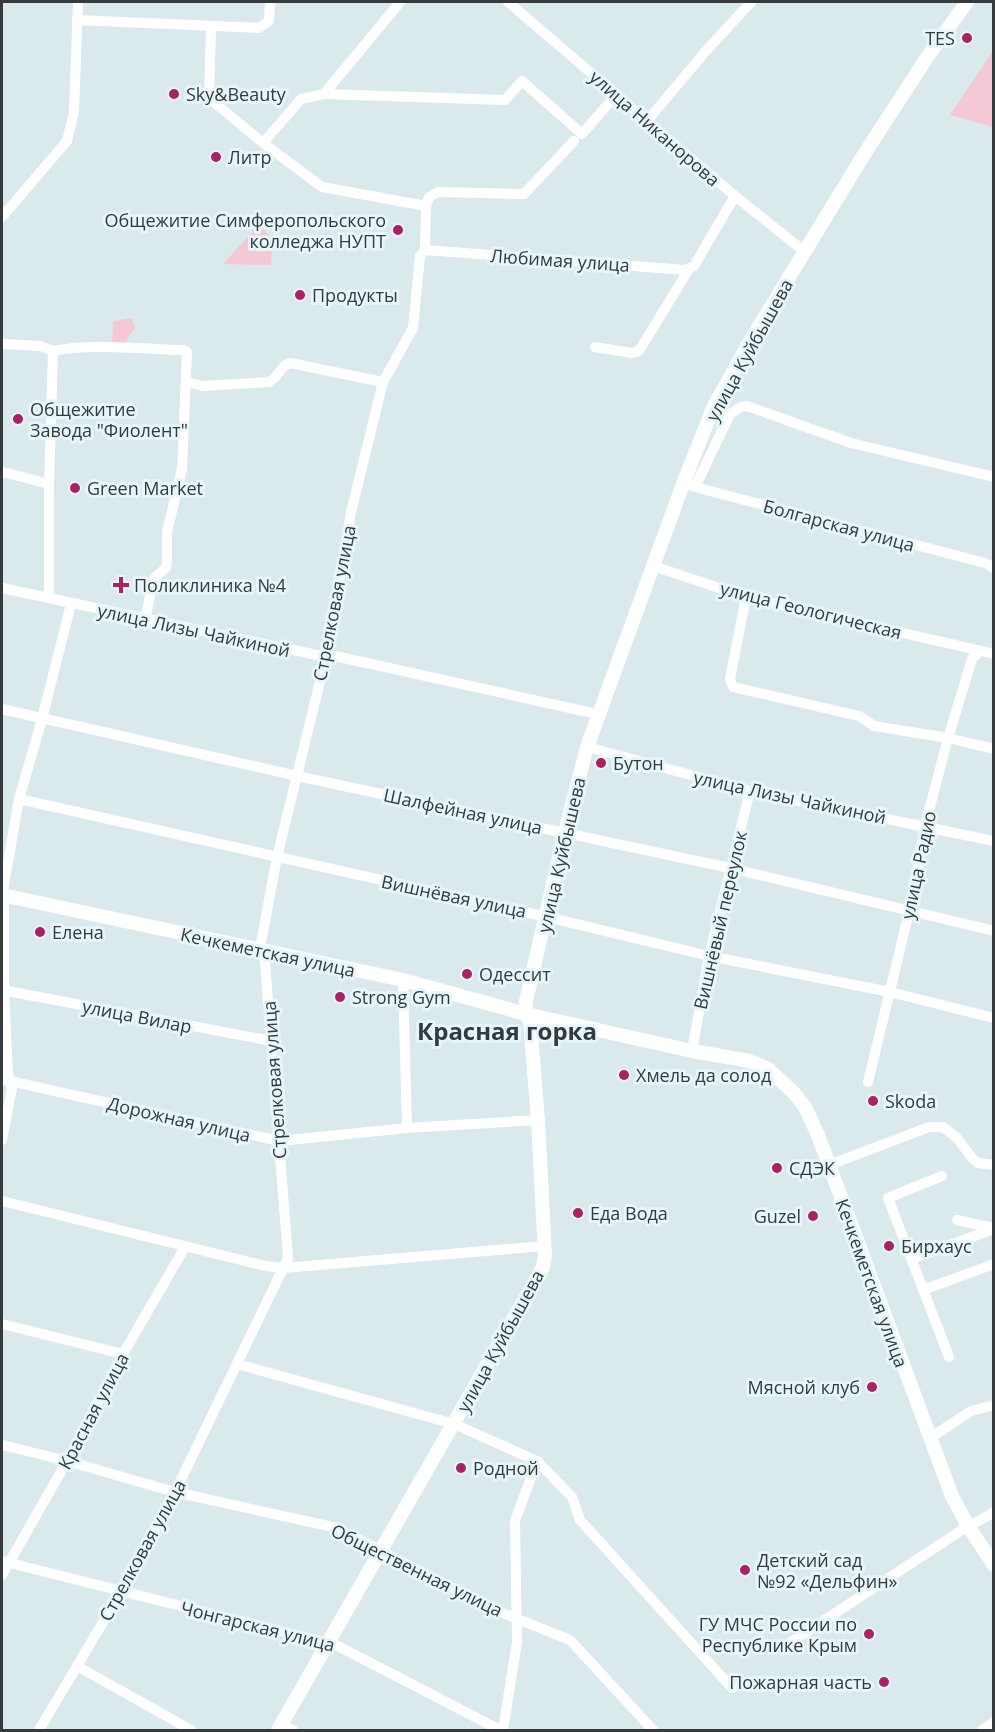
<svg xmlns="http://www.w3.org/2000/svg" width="995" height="1732" font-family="'Open Sans',sans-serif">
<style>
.green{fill:#f5c8d5}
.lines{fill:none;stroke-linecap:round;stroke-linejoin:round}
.minor{stroke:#fff;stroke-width:10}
.major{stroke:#fff;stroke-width:14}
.poi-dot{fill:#ac2161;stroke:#e6f6fa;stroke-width:2}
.labels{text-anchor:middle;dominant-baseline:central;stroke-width:6;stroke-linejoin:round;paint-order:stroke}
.poi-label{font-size:18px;fill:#353b3c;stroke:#e6f6fa;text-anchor:start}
.street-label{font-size:18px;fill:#353b3c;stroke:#e6f6fa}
.district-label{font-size:24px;font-weight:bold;fill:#353b3c;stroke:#e6f6fa}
</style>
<rect width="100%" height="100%" fill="#d9e9ec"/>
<!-- green -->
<g class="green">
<polygon points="993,51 993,127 950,115"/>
<polygon points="259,225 273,240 271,265 223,264"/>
<polygon points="131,318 135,327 125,343 112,343 113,321"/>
</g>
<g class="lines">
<!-- minor -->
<g class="minor">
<polyline points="508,2 735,196 805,252"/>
<polyline points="77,20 259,28 269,21 270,2"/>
<polyline points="211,27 209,98 263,143 322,187 426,206"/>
<polyline points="324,94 505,100 522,81 582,134 616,95"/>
<polyline points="647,121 705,52 751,2"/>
<polyline points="263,143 301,99 324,94 400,2"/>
<polyline points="2,217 67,141 74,112 78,2"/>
<polyline points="425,250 685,270 694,266 735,196"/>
<polyline points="2,344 41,346 53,351"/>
<polyline points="595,347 632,353 639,351 689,269"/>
<path d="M53,351C90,343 144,349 183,350L187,352L182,469L167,532V562L166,568L154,578L145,619"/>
<path d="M187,382L202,386L269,382C279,377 280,366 290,363L383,382"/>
<polyline points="3,472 49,484"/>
<polyline points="691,486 985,563 994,568"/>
<polyline points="695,487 730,414 741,407 747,406 851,443 994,477"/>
<polyline points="653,566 746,597 994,654"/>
<polyline points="2,588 326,657 335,656 597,714"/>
<polyline points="49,597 49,484 53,351"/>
<polyline points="746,597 730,679 733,687 859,716 874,726 948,738 994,749"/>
<polyline points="2,709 297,776 730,868 994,931"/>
<polyline points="587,747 750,791 994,841"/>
<polyline points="19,799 547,917 709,956 890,992 994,1018"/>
<polyline points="403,980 407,1128"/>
<polyline points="2,990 272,1041"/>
<polyline points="692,1051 709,956 750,791"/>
<polyline points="5,1080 279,1141 407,1128 538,1120"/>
<polyline points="868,1082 909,912 925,826 948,738 972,659 979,652"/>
<polyline points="2,1140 12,1088 8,1074 4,991 4,885 19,799 42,719 71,604"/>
<polyline points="829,1165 929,1127 943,1127 956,1137 973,1159 978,1163 994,1165"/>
<polyline points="942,1176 888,1198 949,1357"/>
<polyline points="2,1201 266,1266 283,1268 544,1246"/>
<polyline points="957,1220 994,1228"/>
<polyline points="911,1259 994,1229"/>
<polyline points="923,1290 994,1264"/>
<polyline points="2,1324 123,1354"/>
<polyline points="237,1364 454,1424 537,1461 572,1497 580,1520 732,1688"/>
<polyline points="930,1438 971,1411 994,1405"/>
<polyline points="2,1445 67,1461 175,1492 337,1528 493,1609 570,1640 653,1730"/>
<polyline points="968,1527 994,1512"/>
<polyline points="2,1561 336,1645 500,1730"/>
<polyline points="2,1575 67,1461 123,1354 185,1247"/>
<polyline points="782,1648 968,1526"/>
<polyline points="77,1666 191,1730"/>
<polyline points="282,1725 293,1730"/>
<polyline points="39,1730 121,1592 175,1492 288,1258 265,962 261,951 261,943 277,857 326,657 351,512 383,382 413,328 420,256 425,250 426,206 429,197 438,192 524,194 574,141"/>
<polyline points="503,1730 517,1642 515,1521 537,1461"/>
<polyline points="982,1730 994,1722"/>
</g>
<!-- major -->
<g class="major">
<polyline points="2,895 403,980 526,1014 692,1051 750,1061 768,1069 794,1093 805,1107 818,1135 952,1496 968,1526 994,1565"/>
<polyline points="278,1730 543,1267 545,1256 538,1120 530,1021 526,1014 526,1001 565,832 587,747 683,484 713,408 749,343 863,156 926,59 967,2"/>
</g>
</g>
<!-- markers -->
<g class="poi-dot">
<circle cx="967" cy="38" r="6"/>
<circle cx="174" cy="94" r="6"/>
<circle cx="216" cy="157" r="6"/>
<circle cx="398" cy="230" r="6"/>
<circle cx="300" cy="295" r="6"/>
<circle cx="18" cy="419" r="6"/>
<circle cx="75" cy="488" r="6"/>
<path d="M118 576h6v6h6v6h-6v6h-6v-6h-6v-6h6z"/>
<circle cx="601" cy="763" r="6"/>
<circle cx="40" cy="932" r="6"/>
<circle cx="467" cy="974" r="6"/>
<circle cx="340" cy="997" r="6"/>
<circle cx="624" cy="1075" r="6"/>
<circle cx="873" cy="1101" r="6"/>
<circle cx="777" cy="1168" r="6"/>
<circle cx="578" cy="1213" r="6"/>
<circle cx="813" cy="1216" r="6"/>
<circle cx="889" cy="1246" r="6"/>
<circle cx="872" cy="1387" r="6"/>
<circle cx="461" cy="1468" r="6"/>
<circle cx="745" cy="1570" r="6"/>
<circle cx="869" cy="1634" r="6"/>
<circle cx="884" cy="1682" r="6"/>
</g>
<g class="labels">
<!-- poi labels -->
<g class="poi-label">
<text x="955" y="38" text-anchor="end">TES</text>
<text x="186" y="94">Sky&amp;Beauty</text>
<text x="228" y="157">Литр</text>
<text x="386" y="220" text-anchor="end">Общежитие Симферопольского<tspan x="386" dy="21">колледжа НУПТ</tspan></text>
<text x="312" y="295">Продукты</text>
<text x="30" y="409">Общежитие<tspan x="30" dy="21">Завода "Фиолент"</tspan></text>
<text x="87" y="488">Green Market</text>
<text x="134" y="585">Поликлиника №4</text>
<text x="613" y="763">Бутон</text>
<text x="52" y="932">Елена</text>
<text x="479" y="974">Одессит</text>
<text x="352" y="997">Strong Gym</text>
<text x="636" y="1075">Хмель да солод</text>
<text x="885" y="1101">Skoda</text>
<text x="789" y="1168">СДЭК</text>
<text x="590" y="1213">Еда Вода</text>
<text x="801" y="1216" text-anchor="end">Guzel</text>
<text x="901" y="1246">Бирхаус</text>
<text x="860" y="1387" text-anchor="end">Мясной клуб</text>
<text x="473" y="1468">Родной</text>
<text x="757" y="1560">Детский сад<tspan x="757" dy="21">№92 «Дельфин»</tspan></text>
<text x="857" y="1624" text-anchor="end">ГУ МЧС России по<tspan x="857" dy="21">Республике Крым</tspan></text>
<text x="872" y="1682" text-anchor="end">Пожарная часть</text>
</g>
<!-- street labels -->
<g class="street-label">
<text transform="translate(655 128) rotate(41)">улица Никанорова</text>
<text transform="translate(560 260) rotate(4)">Любимая улица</text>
<text transform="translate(749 350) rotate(-61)">улица Куйбышева</text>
<text transform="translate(839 525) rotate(15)">Болгарская улица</text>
<text transform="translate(334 603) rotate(-79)">Стрелковая улица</text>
<text transform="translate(811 610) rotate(14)">улица Геологическая</text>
<text transform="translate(194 630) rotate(12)">улица Лизы Чайкиной</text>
<text transform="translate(790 797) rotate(12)">улица Лизы Чайкиной</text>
<text transform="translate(463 811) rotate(12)">Шалфейная улица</text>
<text transform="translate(561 855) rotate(-77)">улица Куйбышева</text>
<text transform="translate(918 865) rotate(-78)">улица Радио</text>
<text transform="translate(454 896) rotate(12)">Вишнёвая улица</text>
<text transform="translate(720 920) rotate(-77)">Вишнёвый переулок</text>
<text transform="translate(268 952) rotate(12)">Кечкеметская улица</text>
<text transform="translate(137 1016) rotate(11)">улица Вилар</text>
<text transform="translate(274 1080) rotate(-94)">Стрелковая улица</text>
<text transform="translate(179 1119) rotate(13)">Дорожная улица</text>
<text transform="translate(872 1283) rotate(70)">Кечкеметская улица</text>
<text transform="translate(500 1341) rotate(-61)">улица Куйбышева</text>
<text transform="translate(93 1411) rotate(-62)">Красная улица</text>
<text transform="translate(142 1550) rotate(-61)">Стрелковая улица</text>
<text transform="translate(417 1570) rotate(26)">Общественная улица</text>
<text transform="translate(258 1626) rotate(14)">Чонгарская улица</text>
</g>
<!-- district labels -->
<g class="district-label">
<text x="507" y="1030">Красная горка</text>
</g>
</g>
<!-- border -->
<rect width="995" height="1732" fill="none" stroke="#353b3c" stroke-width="6"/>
</svg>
